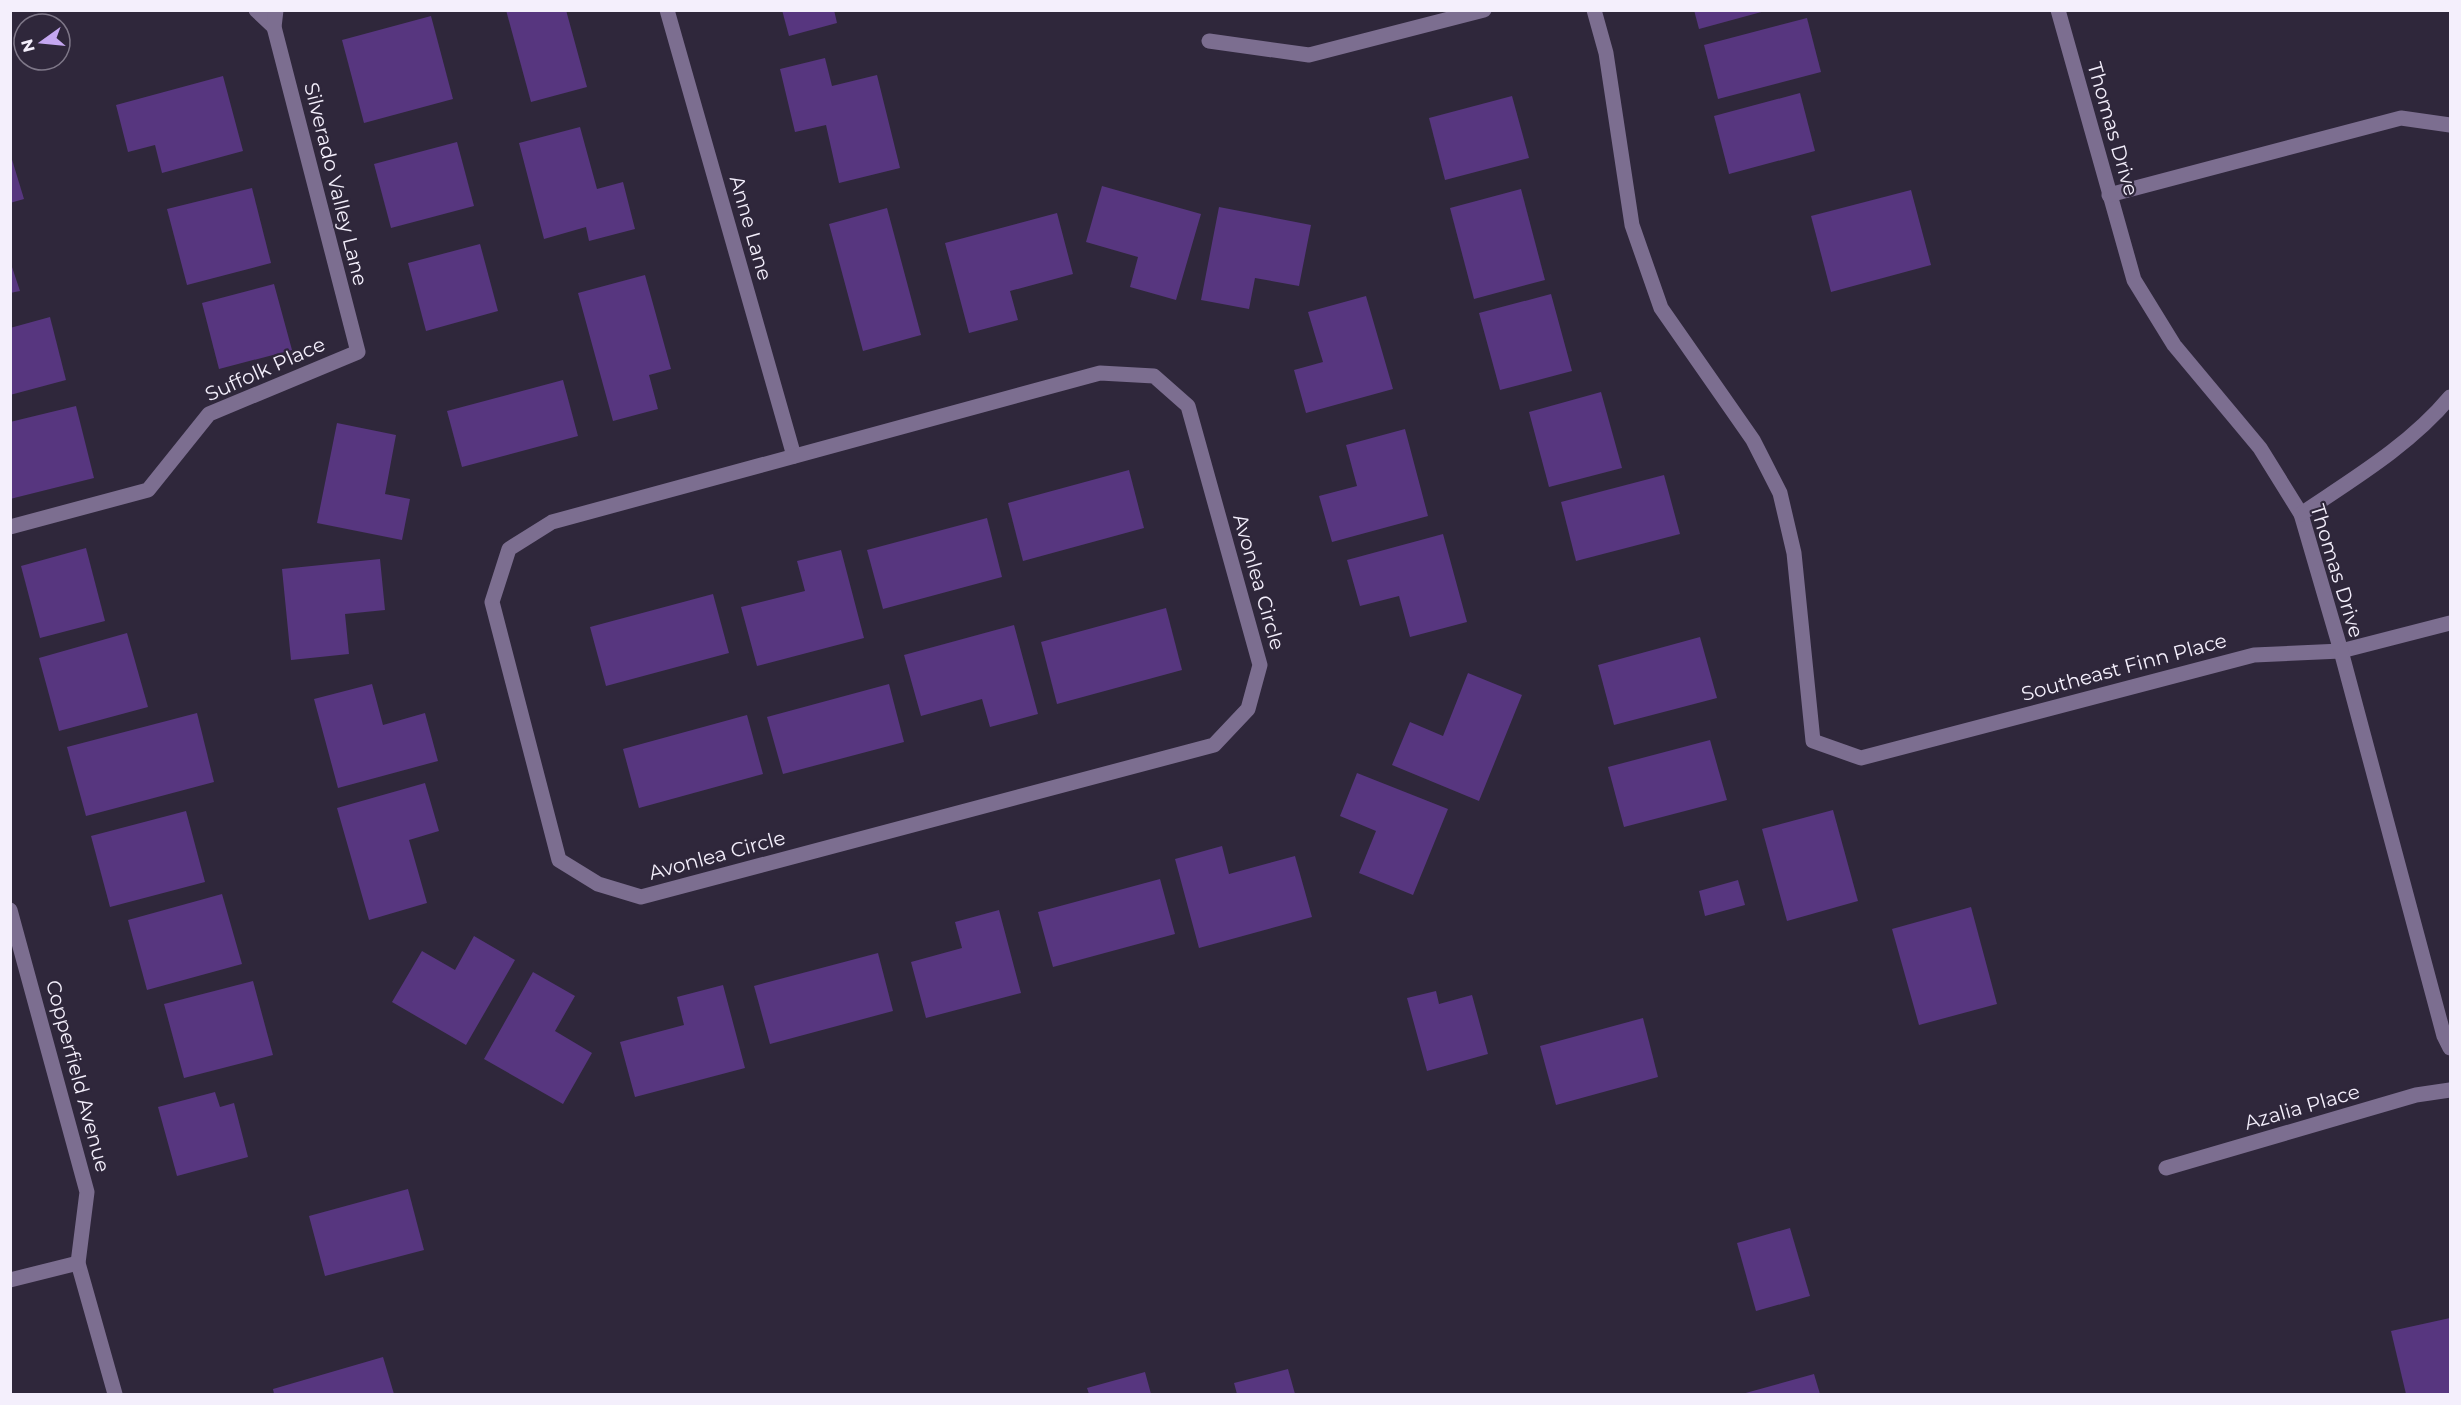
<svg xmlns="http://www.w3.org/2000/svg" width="2461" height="1405" font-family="Montserrat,sans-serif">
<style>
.building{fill:#57367f}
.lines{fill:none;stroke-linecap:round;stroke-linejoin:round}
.minor{stroke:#7c6e90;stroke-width:15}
.labels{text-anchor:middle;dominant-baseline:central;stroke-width:4.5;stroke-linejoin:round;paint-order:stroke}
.street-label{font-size:20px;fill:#f4effc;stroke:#2f273b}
</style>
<rect width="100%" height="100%" fill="#2f273b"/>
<!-- building -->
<g class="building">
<polygon points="506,10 566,10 587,87 531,102"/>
<polygon points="782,10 834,10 837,23 789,36"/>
<polygon points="1694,10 1765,10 1765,11 1699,29"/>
<polygon points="431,16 453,99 364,123 342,40"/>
<polygon points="1807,18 1821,72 1718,99 1704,45"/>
<polygon points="825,58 832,86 877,75 900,168 839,183 826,125 795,132 780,69"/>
<polygon points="223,76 243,151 162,173 155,145 128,152 116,105"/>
<polygon points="1800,93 1815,151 1729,174 1714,116"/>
<polygon points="1512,96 1529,158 1445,180 1429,118"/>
<polygon points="580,127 597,189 623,182 635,229 589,241 586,227 544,239 519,143"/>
<polygon points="457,142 474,206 391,228 374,164"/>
<polygon points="10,153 24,199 10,203"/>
<polygon points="1102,186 1201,214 1176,300 1130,287 1138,257 1086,242"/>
<polygon points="252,188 271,263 187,285 167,209"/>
<polygon points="1521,189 1545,280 1474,299 1450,208"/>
<polygon points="1911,190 1931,265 1831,292 1811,216"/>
<polygon points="1219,207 1311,225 1299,286 1255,278 1249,309 1201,300"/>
<polygon points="887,208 921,335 863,351 829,224"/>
<polygon points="1057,213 1073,274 1010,291 1018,320 969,333 945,243"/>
<polygon points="480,244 498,311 426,331 408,263"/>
<polygon points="10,261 20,291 10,293"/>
<polygon points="645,275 671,369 649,375 658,409 613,421 578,293"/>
<polygon points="274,284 292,350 219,369 202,303"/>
<polygon points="1551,294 1572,371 1500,390 1479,313"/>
<polygon points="1366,296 1393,389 1306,413 1294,370 1323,362 1308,312"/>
<polygon points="50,317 66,380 10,395 10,328"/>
<polygon points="563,380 578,436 462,467 447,411"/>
<polygon points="1601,392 1622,468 1549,487 1529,412"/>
<polygon points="76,406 94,478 10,499 10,422"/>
<polygon points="337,423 396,435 385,494 410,499 402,540 317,523"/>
<polygon points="1405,429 1428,516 1332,542 1319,496 1357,486 1346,445"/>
<polygon points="1129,470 1144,528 1023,561 1008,503"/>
<polygon points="1664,475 1680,534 1576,561 1561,502"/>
<polygon points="987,518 1002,577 883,609 867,550"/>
<polygon points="1443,534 1467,622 1410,637 1399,596 1360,606 1347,560"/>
<polygon points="86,548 105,621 40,638 21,566"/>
<polygon points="841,550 864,638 757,666 741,607 805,591 797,561"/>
<polygon points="380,559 385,610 345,614 349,654 291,660 282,569"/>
<polygon points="713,594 729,653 606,686 590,627"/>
<polygon points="1166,608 1182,670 1057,704 1041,642"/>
<polygon points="1014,625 1038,714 990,727 982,699 921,716 904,655"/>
<polygon points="127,633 148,707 59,731 39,658"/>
<polygon points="1700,637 1717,698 1614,725 1598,665"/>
<polygon points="1468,673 1522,695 1479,801 1392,765 1410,722 1443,736"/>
<polygon points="372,684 383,725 425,713 438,761 338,788 314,699"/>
<polygon points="889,684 904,742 783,774 767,717"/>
<polygon points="197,713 214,782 86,816 67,747"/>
<polygon points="747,715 763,774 639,808 623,749"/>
<polygon points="1710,740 1727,800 1624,827 1608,767"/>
<polygon points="1357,773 1448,809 1413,895 1359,873 1376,831 1340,816"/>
<polygon points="425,783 439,831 409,840 427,903 369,920 337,808"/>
<polygon points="1833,810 1858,901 1787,921 1762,829"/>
<polygon points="186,811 205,882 110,907 91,836"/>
<polygon points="1222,846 1229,874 1295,856 1312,917 1199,948 1175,859"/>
<polygon points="1160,879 1175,934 1053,967 1038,912"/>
<polygon points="1738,880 1745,905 1705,916 1699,891"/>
<polygon points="222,894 242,964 147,990 128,920"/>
<polygon points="1971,907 1997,1004 1919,1025 1892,929"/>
<polygon points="999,910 1021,993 926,1018 911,962 962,948 955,922"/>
<polygon points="474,936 515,960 466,1045 392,1002 422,951 455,970"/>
<polygon points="878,953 893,1011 770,1044 754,986"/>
<polygon points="533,972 575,996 555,1031 592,1053 563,1104 484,1059"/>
<polygon points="253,981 273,1055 184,1078 164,1004"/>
<polygon points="723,985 745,1068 635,1097 620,1042 684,1025 677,997"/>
<polygon points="1436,991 1439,1004 1472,995 1488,1054 1427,1071 1407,998"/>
<polygon points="1643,1018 1658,1077 1556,1105 1540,1046"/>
<polygon points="215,1092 220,1107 234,1103 248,1157 177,1176 158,1107"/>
<polygon points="408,1189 424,1250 325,1276 309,1216"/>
<polygon points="1790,1228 1810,1296 1756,1311 1737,1243"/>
<polygon points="2450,1318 2450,1394 2406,1394 2391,1331"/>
<polygon points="383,1357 394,1394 274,1394 273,1389"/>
<polygon points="1288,1369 1295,1394 1237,1394 1234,1383"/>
<polygon points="1145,1372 1151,1394 1089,1394 1087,1388"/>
<polygon points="1814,1374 1820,1394 1742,1394"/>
</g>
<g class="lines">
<!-- minor -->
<g class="minor">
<polyline points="256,10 274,27"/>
<polyline points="667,10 794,456"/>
<polyline points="1594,10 1606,53 1632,225 1661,308 1753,440 1780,493 1794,553 1813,741 1861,758 2254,655 2341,651 2450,623"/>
<polyline points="2058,10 2134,280 2174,345 2260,448 2301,514 2341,651 2444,1036 2450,1048"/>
<polyline points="1209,41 1309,55 1484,10"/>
<polyline points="2109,195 2401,118 2450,125"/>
<polygon points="1100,373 1154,376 1188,406 1260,665 1248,709 1214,745 641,897 598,884 559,860 492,602 509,549 552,522"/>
<path d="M2301,514C2353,479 2410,445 2450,397"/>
<polyline points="10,527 148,490 209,414 358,352 274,27 276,10"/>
<polyline points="10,910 87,1192 78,1263 115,1394"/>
<polyline points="2166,1168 2416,1095 2450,1090"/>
<polyline points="10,1280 78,1263"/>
</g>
</g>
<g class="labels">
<!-- street labels -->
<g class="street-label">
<text transform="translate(2113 129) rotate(74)">Thomas Drive</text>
<text transform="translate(336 184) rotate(76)">Silverado Valley Lane</text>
<text transform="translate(751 228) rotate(74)">Anne Lane</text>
<text transform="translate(265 369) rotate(-24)">Suffolk Place</text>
<text transform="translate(2337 571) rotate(73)">Thomas Drive</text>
<text transform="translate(1259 582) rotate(74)">Avonlea Circle</text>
<text transform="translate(2124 667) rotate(-15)">Southeast Finn Place</text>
<text transform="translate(717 855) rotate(-15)">Avonlea Circle</text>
<text transform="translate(78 1076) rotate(75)">Copperfield Avenue</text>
<text transform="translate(2302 1107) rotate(-16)">Azalia Place</text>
</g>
</g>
<!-- border -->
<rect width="2461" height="1405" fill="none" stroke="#f4effc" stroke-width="24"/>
<!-- north arrow -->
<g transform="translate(42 42) rotate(255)"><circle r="28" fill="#2f273b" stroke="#7e7788" stroke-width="1.5"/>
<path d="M0-4.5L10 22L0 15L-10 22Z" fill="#c5a7f1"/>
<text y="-9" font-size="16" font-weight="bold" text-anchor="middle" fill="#f4effc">N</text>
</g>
</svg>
